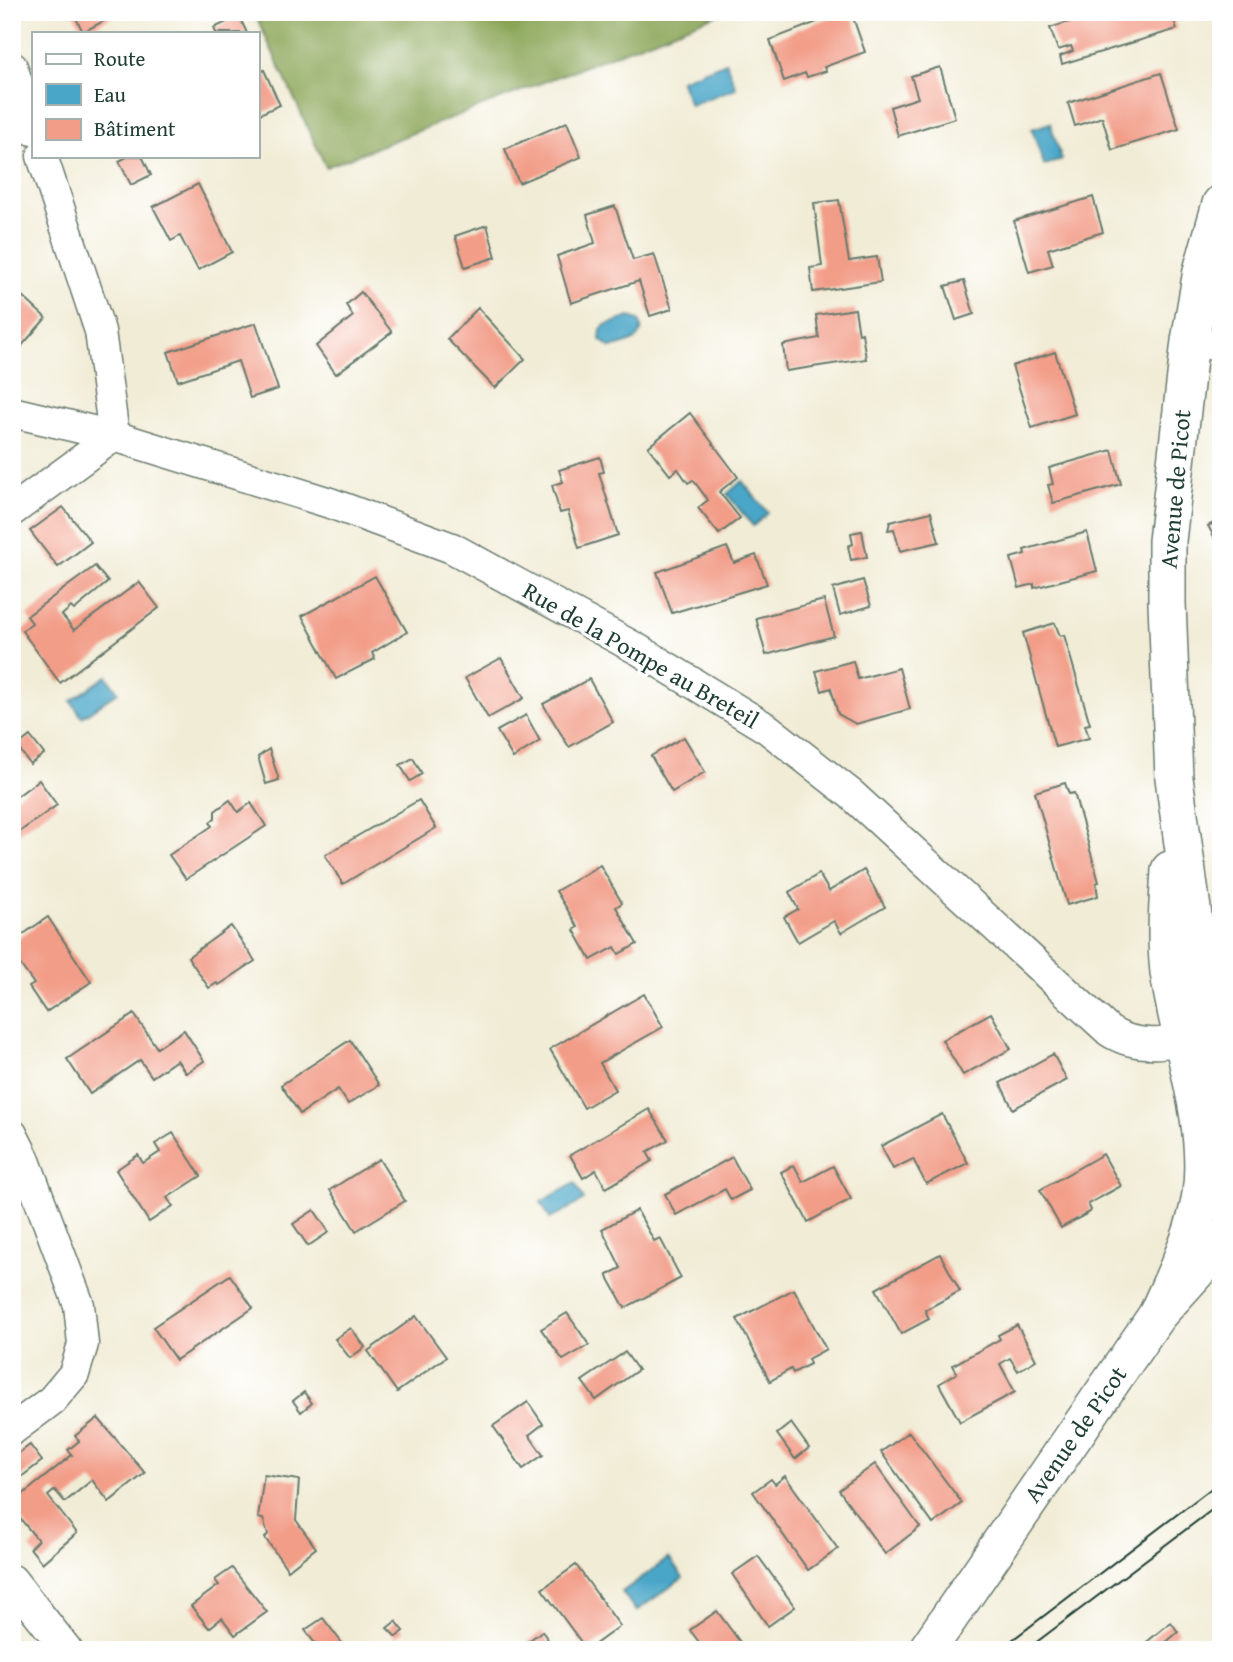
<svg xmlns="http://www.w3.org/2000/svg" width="1233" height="1662" font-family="'Gentium Book Plus',serif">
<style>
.forest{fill:#8aa557;stroke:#547146;stroke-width:2}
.water{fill:#49a6c8;stroke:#34727e;stroke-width:2}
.building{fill:#f29d88}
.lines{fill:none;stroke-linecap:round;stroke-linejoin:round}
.minor-casing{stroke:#687a6d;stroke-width:33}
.tertiary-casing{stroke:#687a6d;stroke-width:40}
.minor{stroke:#fff;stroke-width:30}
.tertiary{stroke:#fff;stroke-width:37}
.tram{stroke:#1f3d34;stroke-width:2}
.labels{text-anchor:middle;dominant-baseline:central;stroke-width:6;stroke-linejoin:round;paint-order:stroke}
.street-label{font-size:24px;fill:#1f3d34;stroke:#fff}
</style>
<rect width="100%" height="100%" fill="#fff"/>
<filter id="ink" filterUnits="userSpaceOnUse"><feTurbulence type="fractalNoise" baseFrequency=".0143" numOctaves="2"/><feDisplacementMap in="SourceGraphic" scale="14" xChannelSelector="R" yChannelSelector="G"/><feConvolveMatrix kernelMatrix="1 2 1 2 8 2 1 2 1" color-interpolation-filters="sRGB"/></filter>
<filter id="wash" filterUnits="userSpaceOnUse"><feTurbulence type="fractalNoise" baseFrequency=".00686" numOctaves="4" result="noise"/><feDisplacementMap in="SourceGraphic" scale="28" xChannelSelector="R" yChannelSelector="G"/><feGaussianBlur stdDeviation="1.57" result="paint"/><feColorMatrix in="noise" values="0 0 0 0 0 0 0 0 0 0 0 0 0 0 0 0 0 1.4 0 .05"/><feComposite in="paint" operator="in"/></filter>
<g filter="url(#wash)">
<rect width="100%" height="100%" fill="#f1ecd6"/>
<!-- forest -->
<polygon class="forest" points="254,12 723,12 326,167"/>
<!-- water -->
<g class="water">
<polygon points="726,62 736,88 690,105 680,80"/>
<polygon points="1050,123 1062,160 1044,165 1032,129"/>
<path d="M630,317L639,320C649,341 626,343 611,348L600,340L601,330L605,325Z"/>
<polygon points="742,481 768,513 753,526 727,494"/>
<polygon points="107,676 118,692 82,717 71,701"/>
<polygon points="575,1183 584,1200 550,1219 541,1202"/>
<polygon points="669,1558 683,1578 636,1611 622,1592"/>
</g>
<g id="blocks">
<!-- building -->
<g class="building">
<polygon points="73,12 121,12 83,32"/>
<polygon points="843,12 851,12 865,52 824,67 826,71 807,77 805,73 784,81 770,40"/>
<polygon points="1100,12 1171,12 1177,29 1062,64 1060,56 1073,51 1071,46 1058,50 1050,28"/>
<polygon points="239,16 247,33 216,33 214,28"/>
<polygon points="940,67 955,118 898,136 890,107 918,98 911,76"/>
<polygon points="264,70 280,105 260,114 257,107 257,73"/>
<polygon points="1161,73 1179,129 1112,150 1102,117 1075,126 1068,103"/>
<polygon points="567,122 581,157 519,183 505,149"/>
<polygon points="129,156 142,156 151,175 131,185 119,161"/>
<polygon points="198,184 232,252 198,270 180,236 171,241 153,207"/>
<polygon points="1093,197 1103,232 1048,249 1053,265 1029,272 1014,221"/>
<polygon points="839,200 849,261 877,257 881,282 813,292 810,268 822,266 814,203"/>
<polygon points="615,206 633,260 654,254 672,309 650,316 639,281 571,303 557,256 595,243 587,215"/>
<polygon points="487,225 496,257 465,267 455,236"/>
<polygon points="964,281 974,314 956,320 945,286"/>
<polygon points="361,292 392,332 336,374 316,346 353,316 346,305"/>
<polygon points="20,294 46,318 12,357 12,303"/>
<polygon points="478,308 525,359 495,388 447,339"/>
<polygon points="855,309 859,334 862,333 866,359 786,371 783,345 819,338 816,315"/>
<polygon points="256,323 278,389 250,398 238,361 178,381 168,352"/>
<polygon points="1055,352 1075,414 1032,428 1012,366"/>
<polygon points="690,413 738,477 719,492 740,518 719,534 698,508 708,500 693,480 688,483 678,469 670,475 648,447"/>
<polygon points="1112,450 1121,484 1053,503 1048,485 1053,484 1049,468"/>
<polygon points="600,457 604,472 599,473 618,535 579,548 568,511 560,513 552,485 563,482 559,470"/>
<polygon points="63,507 91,542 58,567 30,531"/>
<polygon points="931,512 939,542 900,551 894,529 888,530 890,522"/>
<polygon points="1221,519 1221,549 1208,526"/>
<polygon points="862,531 867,557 851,560 848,546 853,544 851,533"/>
<polygon points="1087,532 1097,571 1034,588 1034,584 1019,588 1011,558 1025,554 1024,550"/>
<polygon points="727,547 734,563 756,555 767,584 672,613 657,572"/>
<polygon points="95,566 108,582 74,610 71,607 62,615 74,630 139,582 159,608 60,683 22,631 32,623 27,616"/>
<polygon points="375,576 407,632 372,653 375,659 336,679 302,616"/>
<polygon points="863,580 871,606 840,615 833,589"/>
<polygon points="824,600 834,636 766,655 756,618"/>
<polygon points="1055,623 1060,636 1064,635 1090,724 1085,725 1089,738 1055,747 1023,633"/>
<polygon points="501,658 524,698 488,718 465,678"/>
<polygon points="853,661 858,679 899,668 910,709 856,724 838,714 831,688 822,691 816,671"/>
<polygon points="589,679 613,722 569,747 543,704"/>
<polygon points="526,715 540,741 513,758 497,731"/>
<polygon points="30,736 44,754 30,764 17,746"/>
<polygon points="684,737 705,772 672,792 651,756"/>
<polygon points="269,749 279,780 266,784 258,757"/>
<polygon points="413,758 422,774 410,781 400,765"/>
<polygon points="39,780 57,805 12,837 12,800"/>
<polygon points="1065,783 1069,794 1074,793 1099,882 1096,883 1098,896 1067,905 1035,792"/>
<polygon points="230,800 238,812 251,803 266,826 186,879 169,855 212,826 210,822 215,818 215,811"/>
<polygon points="419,800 436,828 343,884 325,855"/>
<polygon points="600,865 622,903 616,907 637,944 619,954 615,947 591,960 574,930 578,927 556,891"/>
<polygon points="864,870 885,907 841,933 834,921 798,942 784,917 798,909 789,892 819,874 829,891"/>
<polygon points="48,917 91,982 46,1012 29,987 34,984 12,953 12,942"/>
<polygon points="231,926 255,961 219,985 217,983 209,988 188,957"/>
<polygon points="644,994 663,1027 600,1063 615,1090 584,1108 550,1049"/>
<polygon points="991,1013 1011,1049 963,1075 942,1040"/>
<polygon points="134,1014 157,1048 184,1030 204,1061 186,1073 177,1060 152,1077 140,1060 90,1094 67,1059"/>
<polygon points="350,1040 379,1085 348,1104 338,1089 300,1114 281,1085"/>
<polygon points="1053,1054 1067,1080 1013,1109 1000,1083"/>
<polygon points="649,1109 668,1140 647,1152 652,1161 606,1188 596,1170 583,1178 570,1155"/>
<polygon points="942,1114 968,1163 926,1184 913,1159 893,1169 881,1146"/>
<polygon points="173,1133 201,1176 167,1198 173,1206 149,1222 116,1170 138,1155 143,1163 160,1152 155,1144"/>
<polygon points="1103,1154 1121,1186 1088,1204 1091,1210 1090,1212 1061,1228 1040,1190"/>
<polygon points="732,1157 750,1190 731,1200 725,1189 676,1215 665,1194"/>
<polygon points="379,1159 405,1201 356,1231 330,1190"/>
<polygon points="794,1165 803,1182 833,1166 851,1199 808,1222 781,1172"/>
<polygon points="314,1210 329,1232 308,1246 293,1224"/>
<polygon points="637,1210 654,1241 660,1238 681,1278 625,1308 607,1275 621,1268 602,1229"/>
<polygon points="940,1254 960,1291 925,1310 929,1319 901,1334 876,1289"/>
<polygon points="230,1275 253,1308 176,1360 153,1327"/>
<polygon points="794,1289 826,1349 808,1359 810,1364 793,1373 791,1369 770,1381 737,1319"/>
<polygon points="567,1313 589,1345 563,1360 541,1329"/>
<polygon points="416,1316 446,1357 397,1392 368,1351"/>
<polygon points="1017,1325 1036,1360 1018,1371 1010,1358 1000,1364 1015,1392 960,1422 939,1384 957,1373 953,1365 1000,1339 998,1335"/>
<polygon points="351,1328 365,1347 350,1358 335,1339"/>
<polygon points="625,1352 638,1370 596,1400 582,1381"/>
<polygon points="304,1392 312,1403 301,1412 293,1401"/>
<polygon points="528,1402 543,1424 529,1435 543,1455 523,1469 493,1426"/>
<polygon points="98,1418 145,1473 109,1502 92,1480 65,1502 55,1490 48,1496 77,1533 42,1563 30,1548 38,1540 12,1509 12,1503 72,1455 68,1450 79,1441 75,1436"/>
<polygon points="791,1423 809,1448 795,1459 777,1434"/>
<polygon points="909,1432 962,1503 933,1524 881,1452"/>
<polygon points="30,1445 42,1461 12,1484 12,1458"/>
<polygon points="875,1464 920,1527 885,1554 839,1490"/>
<polygon points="264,1475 299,1480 296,1520 316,1548 288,1570 265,1538 268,1534 263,1519 258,1518"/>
<polygon points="785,1476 838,1549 808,1570 753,1492 771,1479 775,1484"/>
<polygon points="758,1556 795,1607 768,1626 732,1574"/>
<polygon points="576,1565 620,1626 587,1650 542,1589"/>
<polygon points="232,1568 267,1612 235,1635 222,1618 209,1628 191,1606 219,1585 215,1580"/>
<polygon points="717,1611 740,1642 746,1650 705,1650 690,1630"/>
<polygon points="323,1618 342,1643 331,1650 320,1650 305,1630"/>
<polygon points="396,1621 404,1631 396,1637 387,1628"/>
<polygon points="1171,1622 1178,1632 1157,1650 1137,1650"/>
<polygon points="542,1631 555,1650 520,1650 519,1648"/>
</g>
</g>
</g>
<g filter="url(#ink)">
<use href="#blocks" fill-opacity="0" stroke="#687a6d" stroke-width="2"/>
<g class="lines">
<!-- minor casing -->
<g class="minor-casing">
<g id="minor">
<polyline points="12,67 33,130"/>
<polyline points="1190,341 1221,346"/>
<path d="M12,412L114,436L330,503L452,548L639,650L768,729L852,795L1109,1031C1137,1050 1172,1043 1203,1036"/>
<polyline points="12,511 114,436 100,331 42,156"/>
<polyline points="12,1134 24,1158 79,1305 83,1344 74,1374 52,1400 12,1430"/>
<polyline points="12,1580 67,1650"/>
</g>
</g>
<!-- tertiary casing -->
<g class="tertiary-casing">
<g id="tertiary">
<polyline points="1221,204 1202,271 1190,341 1167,541 1167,603 1174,778 1200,967 1221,1080"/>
<path d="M1157,1315C1174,1276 1195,1236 1201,1194C1211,1122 1179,1044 1169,972C1165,938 1168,904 1170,870"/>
<polyline points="927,1650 1157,1315 1212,1254 1221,1238"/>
</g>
</g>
<!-- minor -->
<use href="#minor" class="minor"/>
<!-- tertiary -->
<use href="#tertiary" class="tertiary"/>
<!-- tram -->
<g class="tram">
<polyline points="999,1650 1221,1481"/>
<polyline points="1026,1650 1221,1503"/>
</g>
</g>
</g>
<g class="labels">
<!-- street labels -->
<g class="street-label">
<text transform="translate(1175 489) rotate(-85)">Avenue de Picot</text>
<text transform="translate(641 655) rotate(30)">Rue de la Pompe au Breteil</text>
<text transform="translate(1075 1434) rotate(-55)">Avenue de Picot</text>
</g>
</g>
<!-- margin -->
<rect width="1233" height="1662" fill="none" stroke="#fff" stroke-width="42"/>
<!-- legend -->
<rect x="32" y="32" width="228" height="126" fill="#ffffff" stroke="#a5b1ae" stroke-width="2"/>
<rect x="46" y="54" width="35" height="10" fill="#ffffff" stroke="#a5b1ae" stroke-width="2"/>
<text x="94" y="66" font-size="21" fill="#1f3d34">Route</text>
<rect x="46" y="84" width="35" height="21" fill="#49a6c8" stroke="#a5b1ae" stroke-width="2"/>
<text x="94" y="102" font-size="21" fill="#1f3d34">Eau</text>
<rect x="46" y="119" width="35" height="21" fill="#f29d88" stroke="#a5b1ae" stroke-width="2"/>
<text x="94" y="136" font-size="21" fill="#1f3d34">Bâtiment</text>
</svg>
